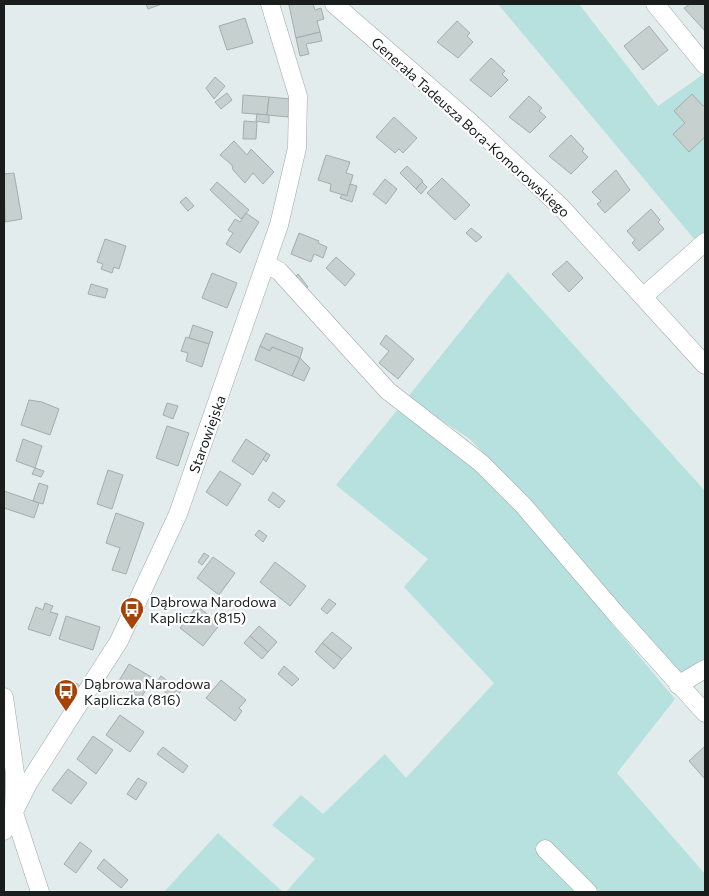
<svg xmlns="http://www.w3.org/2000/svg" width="709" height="896" font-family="Commissioner,sans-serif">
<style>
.green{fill:#b6e1df}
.building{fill:#c5d0cf;stroke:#a3adac}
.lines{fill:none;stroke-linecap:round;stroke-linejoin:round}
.minor-casing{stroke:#9fa9a9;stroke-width:19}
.minor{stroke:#fff;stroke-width:18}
.labels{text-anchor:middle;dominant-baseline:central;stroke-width:4.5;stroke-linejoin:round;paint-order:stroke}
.street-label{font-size:14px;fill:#191d1c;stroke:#fff}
.poi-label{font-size:14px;fill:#191d1c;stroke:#fff;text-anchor:start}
</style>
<rect width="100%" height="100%" fill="#e2ecec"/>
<!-- green -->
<g class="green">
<polygon points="498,4 579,4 658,106 705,73 705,252"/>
<polygon points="508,272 705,491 705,661 686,685 543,516 470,439 407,398"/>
<polygon points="399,408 499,489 675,699 617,773 705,874 705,892 286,892 315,859 272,825 301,795 323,814 385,754 406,778 494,683 404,587 428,559 336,485"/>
<polygon points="218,833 283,892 164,892"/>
</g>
<!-- building -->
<g class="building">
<polygon points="146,4 162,4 148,9"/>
<polygon points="295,4 313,4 315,10 321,8 324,19 317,21 320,32 296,38 289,5"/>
<polygon points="690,4 705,4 705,31 684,8"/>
<polygon points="245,18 253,43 227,50 219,26"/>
<polygon points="457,21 470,33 467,36 473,42 458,58 437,42"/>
<polygon points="649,26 668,50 643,70 624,46"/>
<polygon points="320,32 322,41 306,44 309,54 300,56 296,38"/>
<polygon points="491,58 505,71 502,74 508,80 491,97 470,80"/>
<polygon points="215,77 225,86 214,99 206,88"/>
<polygon points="227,93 232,100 221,109 215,102"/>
<polygon points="692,94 703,106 705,105 705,137 689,152 673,134 685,123 674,111"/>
<polygon points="243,95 269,97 267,115 242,113"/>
<polygon points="529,96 542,108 539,111 546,117 530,133 509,117"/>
<polygon points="269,97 290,99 288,117 267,115"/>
<polygon points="257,114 269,115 269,123 256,121"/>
<polygon points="394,117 417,138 403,153 399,149 395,153 376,137"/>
<polygon points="244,121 257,122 256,139 243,139"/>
<polygon points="571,135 584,149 582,151 588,157 571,174 549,156"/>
<polygon points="234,141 247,155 251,149 274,172 263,184 253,173 245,183 233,170 232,165 220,155"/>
<polygon points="326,155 350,162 346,173 353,175 347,196 330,191 331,184 318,180"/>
<polygon points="407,166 423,181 416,189 400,173"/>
<polygon points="616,170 630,190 605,213 597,204 601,201 592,192"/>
<polygon points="14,173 22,219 5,222 4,174"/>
<polygon points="442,178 470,205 455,220 427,193"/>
<polygon points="385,179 397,189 386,204 373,194"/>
<polygon points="217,182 249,210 241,219 210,190"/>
<polygon points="422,182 427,187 421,194 416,189"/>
<polygon points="350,184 357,186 352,202 340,198 342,194 347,196"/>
<polygon points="186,197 194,206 188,211 180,202"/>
<polygon points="651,209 660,220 658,222 664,229 639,251 632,243 635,240 627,231"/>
<polygon points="246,213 259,222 240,253 226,244 233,233 228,230 235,219 240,222"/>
<polygon points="471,228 482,237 476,242 466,233"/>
<polygon points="299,233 319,241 318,243 327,247 323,258 314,254 311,262 291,254"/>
<polygon points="105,239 126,246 119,269 114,267 112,273 101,269 103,264 97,262"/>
<polygon points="336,257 355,274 345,286 326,268"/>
<polygon points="567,261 583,278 569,292 552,274"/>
<polygon points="212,273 237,283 227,308 202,298"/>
<polygon points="298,274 308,287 303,291 293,279"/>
<polygon points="91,284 108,289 105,298 88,294"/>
<polygon points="193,325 213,332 209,344 189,338"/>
<polygon points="266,333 303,348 300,358 272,347 270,351 260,346"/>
<polygon points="386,335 414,359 398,379 379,363 389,351 380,344"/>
<polygon points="186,337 209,344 202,367 186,361 188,353 181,351"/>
<polygon points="260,346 270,351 272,347 300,358 292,376 255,360"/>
<polygon points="300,358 310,368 304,381 292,376"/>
<polygon points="29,400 42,402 59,409 50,435 21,425"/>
<polygon points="167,403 178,406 173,419 163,415"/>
<polygon points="167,426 189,433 178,466 156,458"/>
<polygon points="23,439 42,446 35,468 16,461"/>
<polygon points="246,439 267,453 253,475 232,461"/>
<polygon points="267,453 270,455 266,462 263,459"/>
<polygon points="35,468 44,471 41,477 32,474"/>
<polygon points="108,470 123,475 112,509 97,504"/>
<polygon points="220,471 241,484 227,506 206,492"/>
<polygon points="39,483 48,486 43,504 33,501"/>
<polygon points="4,491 39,503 34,518 4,508"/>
<polygon points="273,492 285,501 279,508 268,500"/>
<polygon points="116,513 144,523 126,574 112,570 120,548 106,543"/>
<polygon points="259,530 267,536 263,542 255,535"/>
<polygon points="204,553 209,556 202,565 198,562"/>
<polygon points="213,557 235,573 219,595 197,578"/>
<polygon points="275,562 306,586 290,606 260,582"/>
<polygon points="329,599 336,604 327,614 321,609"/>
<polygon points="45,603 53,606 50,612 58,614 50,636 28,629 36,607 43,610"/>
<polygon points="197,606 220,624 203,646 180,628"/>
<polygon points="66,616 100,627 93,650 59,639"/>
<polygon points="259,626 277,642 268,652 250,636"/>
<polygon points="332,632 352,648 342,659 322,643"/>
<polygon points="250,636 268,652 262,659 244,643"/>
<polygon points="322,643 342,659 334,669 315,652"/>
<polygon points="129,664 153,678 141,698 117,684"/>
<polygon points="284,666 299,679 292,686 278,674"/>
<polygon points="161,676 178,689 171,697 155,684"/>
<polygon points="221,680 246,700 239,708 242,711 235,721 206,698"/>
<polygon points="76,683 81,687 77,694 71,690"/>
<polygon points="178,689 181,691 175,698 172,696"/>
<polygon points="120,715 144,732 130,752 106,735"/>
<polygon points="93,736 113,750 96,774 77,759"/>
<polygon points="163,747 188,766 183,773 157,754"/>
<polygon points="704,747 705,749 705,779 689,761"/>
<polygon points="68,769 87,783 71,804 52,790"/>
<polygon points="138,778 147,783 136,800 127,794"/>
<polygon points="80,842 92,851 76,873 64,864"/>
<polygon points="104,859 128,880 121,888 97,868"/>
</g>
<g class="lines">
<!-- minor casing -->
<g class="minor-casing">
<g id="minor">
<polyline points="334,4 470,122 561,207 705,365"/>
<polyline points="655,4 705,65"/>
<polyline points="266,264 279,271 388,391 481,463 523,505 617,615 705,713"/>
<polyline points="644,296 705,242"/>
<polyline points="678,685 705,669"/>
<polyline points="4,697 15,773 14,813 40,892"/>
<polyline points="4,831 29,782 119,641 178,514 279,225 297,148 298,96 270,4"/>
<polyline points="545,849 588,892"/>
</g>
</g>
<!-- minor -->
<use href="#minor" class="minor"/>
</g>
<!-- icons -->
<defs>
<g id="bus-pin" transform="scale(1.25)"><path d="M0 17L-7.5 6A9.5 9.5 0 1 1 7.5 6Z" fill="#a54206" stroke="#fff"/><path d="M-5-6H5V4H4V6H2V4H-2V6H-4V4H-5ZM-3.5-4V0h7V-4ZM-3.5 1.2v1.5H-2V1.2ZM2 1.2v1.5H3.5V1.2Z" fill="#fff"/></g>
</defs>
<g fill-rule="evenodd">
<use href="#bus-pin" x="132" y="609"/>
<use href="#bus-pin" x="66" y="691"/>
</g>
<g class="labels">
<!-- street labels -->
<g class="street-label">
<text transform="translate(471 127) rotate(42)">Generała Tadeusza Bora-Komorowskiego</text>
<text transform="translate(207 434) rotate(-70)">Starowiejska</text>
</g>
<!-- poi labels -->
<g class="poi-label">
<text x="150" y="601">Dąbrowa Narodowa<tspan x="150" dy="16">Kapliczka (815)</tspan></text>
<text x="84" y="683">Dąbrowa Narodowa<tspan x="84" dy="16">Kapliczka (816)</tspan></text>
</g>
</g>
<!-- border -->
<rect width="709" height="896" fill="none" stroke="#191d1c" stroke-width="10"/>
</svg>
